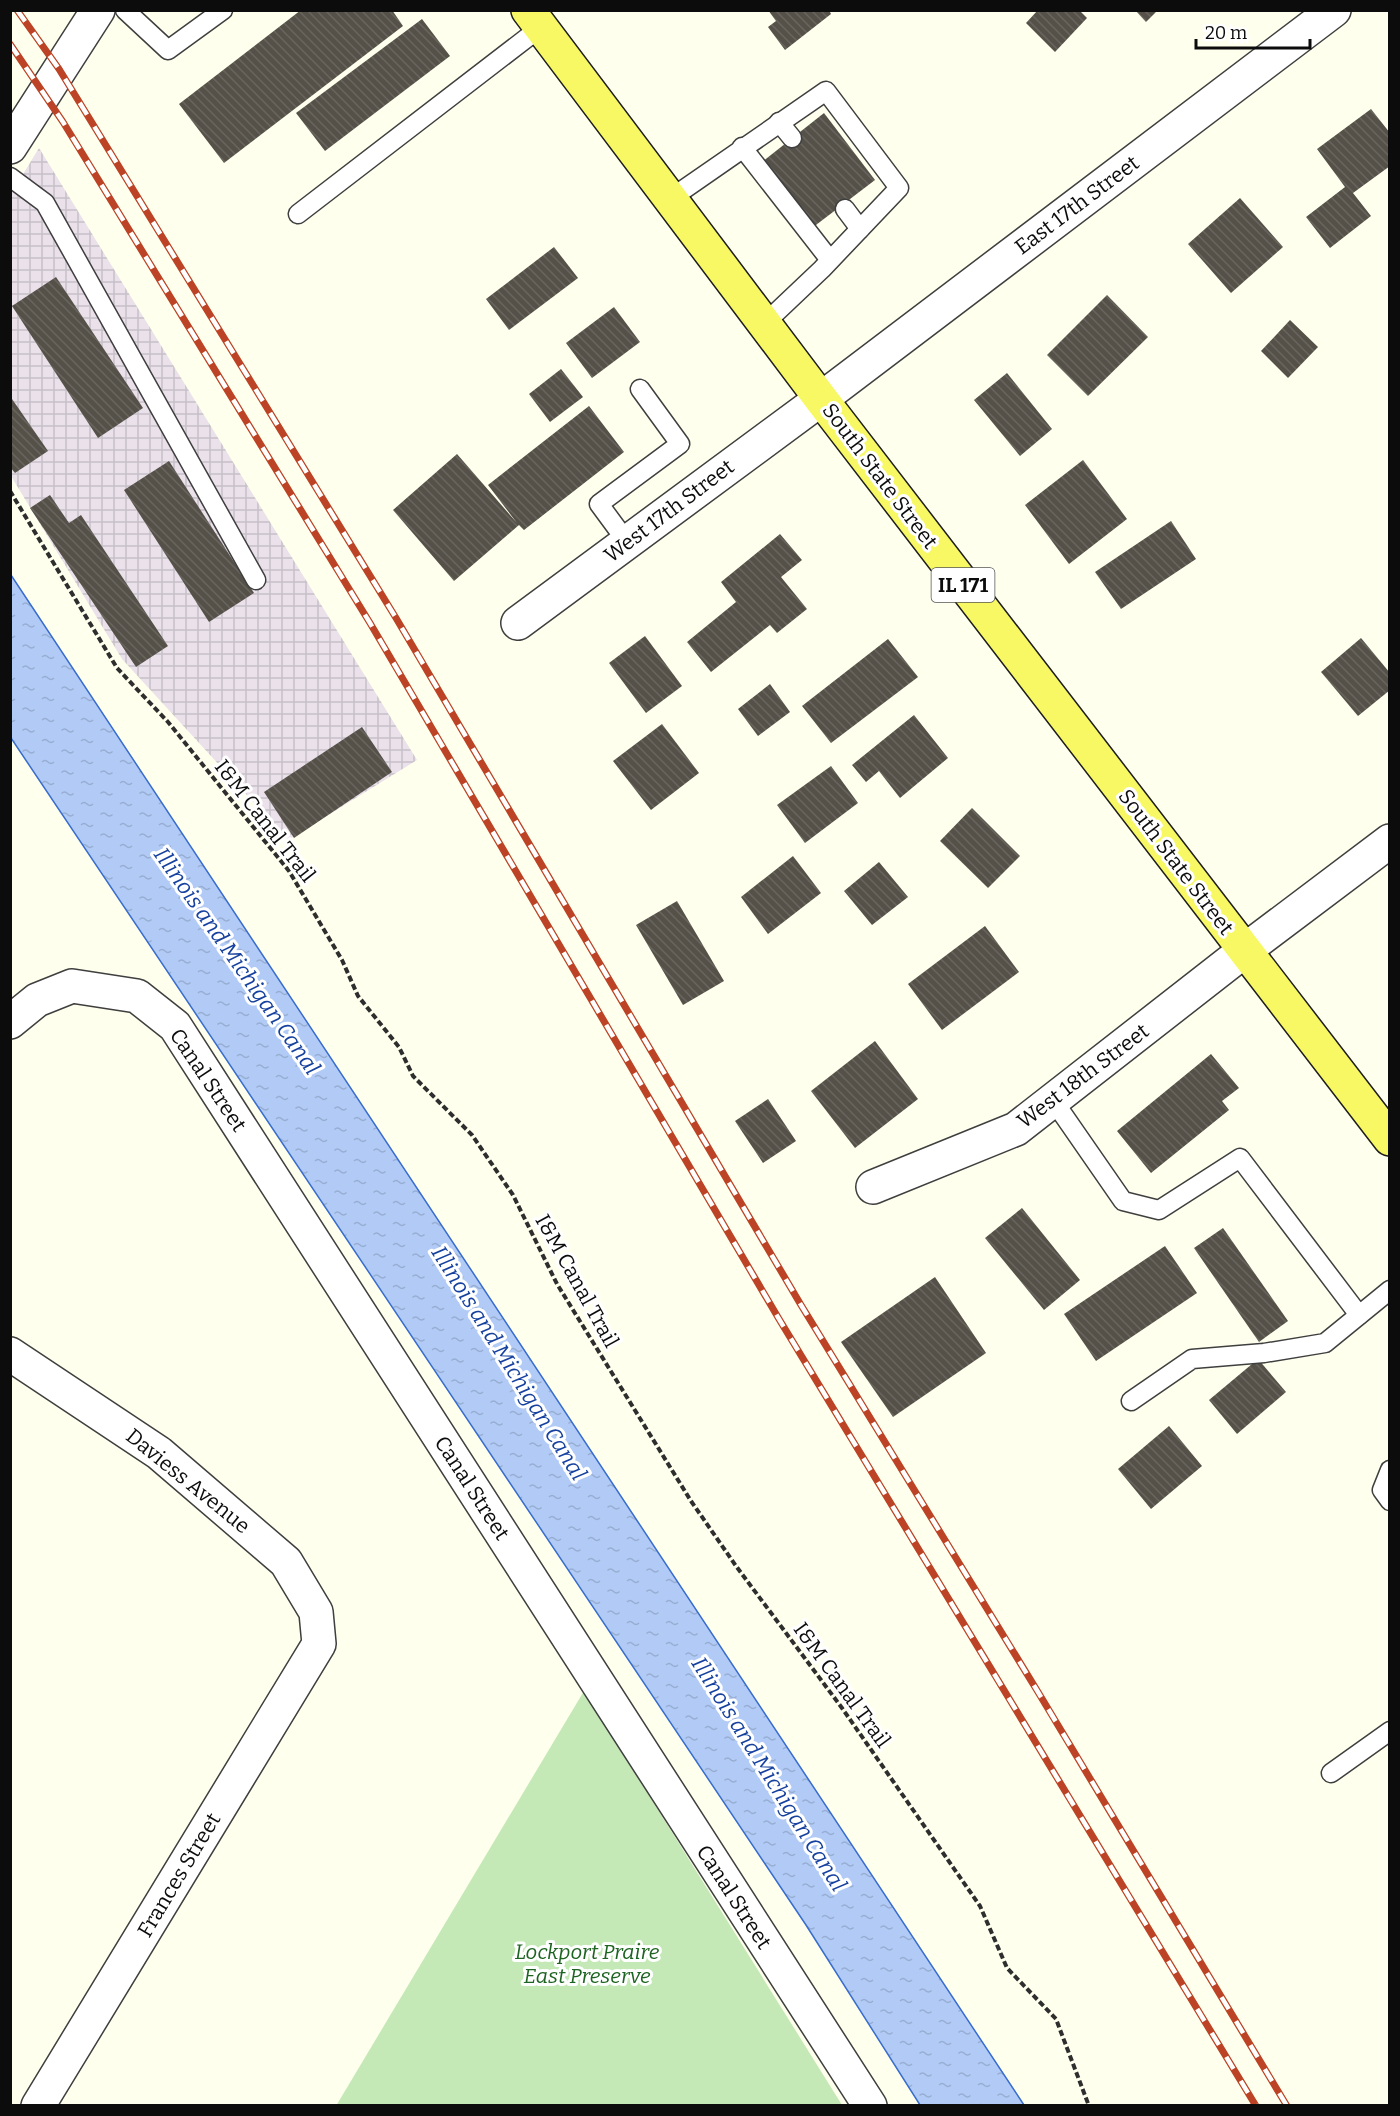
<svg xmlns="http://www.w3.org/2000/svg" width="1400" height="2116" font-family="Bitter,serif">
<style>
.industrial{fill:url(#industrial-grid)}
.grass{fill:#c4e9b6}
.water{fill:url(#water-ripples);stroke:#386ccd;stroke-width:1.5}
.building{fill:url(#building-back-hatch)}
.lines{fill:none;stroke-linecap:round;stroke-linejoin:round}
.lane-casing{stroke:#3f3f3f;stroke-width:21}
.street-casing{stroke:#3f3f3f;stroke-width:36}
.primary-casing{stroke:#1d1d1d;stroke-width:36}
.path{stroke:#2e2e2e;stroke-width:4;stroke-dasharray:6 3;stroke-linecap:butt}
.lane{stroke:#fff;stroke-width:18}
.street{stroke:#fff;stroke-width:33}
.primary{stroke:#f7f863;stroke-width:33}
.rail-casing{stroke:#bc4325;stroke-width:7}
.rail{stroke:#fff;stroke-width:4.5;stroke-dasharray:14;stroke-linecap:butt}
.labels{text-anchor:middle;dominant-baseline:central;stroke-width:6;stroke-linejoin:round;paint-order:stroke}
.shield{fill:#fff;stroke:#555;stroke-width:1.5}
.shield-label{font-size:20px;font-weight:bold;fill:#0c0c0c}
.street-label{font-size:21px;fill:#0c0c0c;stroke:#fff}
.park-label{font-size:21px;font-style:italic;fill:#1d6420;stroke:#fff}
.water-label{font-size:22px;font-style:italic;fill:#16419e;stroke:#fff}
</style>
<defs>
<pattern id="industrial-grid" width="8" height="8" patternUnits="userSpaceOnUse" patternTransform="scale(1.5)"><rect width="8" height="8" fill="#ebe1ea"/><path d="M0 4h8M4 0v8" fill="none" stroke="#c8c0c8"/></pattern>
<pattern id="water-ripples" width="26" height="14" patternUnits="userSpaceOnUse" patternTransform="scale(1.5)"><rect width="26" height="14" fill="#b1cbf6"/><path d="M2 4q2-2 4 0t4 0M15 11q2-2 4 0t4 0" fill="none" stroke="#97add2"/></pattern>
<pattern id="building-back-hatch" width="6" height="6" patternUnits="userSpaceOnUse" patternTransform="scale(1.5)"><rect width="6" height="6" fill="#555149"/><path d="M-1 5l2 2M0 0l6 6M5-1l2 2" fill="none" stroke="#68655f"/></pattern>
</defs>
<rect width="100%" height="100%" fill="#feffec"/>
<!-- industrial -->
<polygon class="industrial" points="39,148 417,760 288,840 122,659 11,476 11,194"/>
<!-- grass -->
<polygon class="grass" points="584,1691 842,2105 336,2106"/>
<!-- water -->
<polygon class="water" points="10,575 11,575 1024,2105 920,2105 806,1925 11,738"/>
<!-- building -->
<g class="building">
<polygon points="301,10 392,10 403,26 224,163 179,104"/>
<polygon points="768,10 829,10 831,14 785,50 768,27 776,21"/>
<polygon points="1038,10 1079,10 1087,18 1055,52 1026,23"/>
<polygon points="1135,10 1158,10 1146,22"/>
<polygon points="422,19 450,56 325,151 296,113"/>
<polygon points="1371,109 1390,133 1390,166 1353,193 1371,216 1330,248 1306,217 1345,187 1317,149"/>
<polygon points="824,113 875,180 812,228 762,162"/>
<polygon points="1240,198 1283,247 1231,293 1188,244"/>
<polygon points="554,247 578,278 509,330 486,299"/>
<polygon points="56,277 143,408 98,438 12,306"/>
<polygon points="1107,295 1148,337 1088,396 1047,355"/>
<polygon points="614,307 640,342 592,378 566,343"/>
<polygon points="1290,320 1318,347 1288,378 1261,351"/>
<polygon points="561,369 583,397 550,422 529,394"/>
<polygon points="1007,373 1052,429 1020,456 974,400"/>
<polygon points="10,396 48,451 15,473 10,467"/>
<polygon points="589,406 624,452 524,530 519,525 454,581 393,510 457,454 517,523 488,485"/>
<polygon points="1083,460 1127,519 1069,564 1025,505"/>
<polygon points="169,461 254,593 209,622 124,490"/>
<polygon points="50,495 69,523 81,515 168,646 136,667 30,508"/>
<polygon points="1171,521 1196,559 1121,609 1095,572"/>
<polygon points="780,534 802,560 781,577 807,609 777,633 770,625 711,672 687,642 736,602 721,582"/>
<polygon points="645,636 682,686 646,713 609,663"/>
<polygon points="1361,638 1390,673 1390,690 1358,716 1321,672"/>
<polygon points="888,639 918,677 831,743 802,706"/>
<polygon points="770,684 790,712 758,736 738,709"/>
<polygon points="914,715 948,758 900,798 879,771 866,782 852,765"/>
<polygon points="662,724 699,773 651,810 613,761"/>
<polygon points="362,727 392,772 294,838 264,792"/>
<polygon points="831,766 858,803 805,843 777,805"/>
<polygon points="972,808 1020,856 988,888 940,841"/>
<polygon points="793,856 821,893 768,934 741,897"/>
<polygon points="879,862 908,897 872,925 844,891"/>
<polygon points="677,901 724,981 683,1005 636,925"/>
<polygon points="985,926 1019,972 942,1030 908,984"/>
<polygon points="875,1041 918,1099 855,1148 811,1091"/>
<polygon points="1211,1054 1239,1088 1222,1101 1229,1110 1151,1173 1117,1131"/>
<polygon points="768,1099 796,1141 763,1163 735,1121"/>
<polygon points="1022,1208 1080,1280 1044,1310 985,1238"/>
<polygon points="1223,1228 1288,1321 1259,1342 1194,1248"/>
<polygon points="1165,1246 1197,1293 1096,1361 1064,1314"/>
<polygon points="935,1277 986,1353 893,1417 841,1342"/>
<polygon points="1258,1359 1286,1392 1237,1434 1209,1400"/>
<polygon points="1169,1426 1202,1466 1151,1509 1118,1469"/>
</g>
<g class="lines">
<!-- lane casing -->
<g class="lane-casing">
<g id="lane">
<polyline points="125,10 168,50 223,10"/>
<polyline points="779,122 792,138"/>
<polyline points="742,147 830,260"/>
<polyline points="10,177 45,203 256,580"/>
<polyline points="670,199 826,91 899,188 822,269 764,324"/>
<polyline points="845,209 860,229"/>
<polyline points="298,214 541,27"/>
<polyline points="627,542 599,504 680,444 640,389"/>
<polyline points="1053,1100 1123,1201 1159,1210 1240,1158 1359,1315"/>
<polyline points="1131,1401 1192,1359 1264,1353 1325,1343 1390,1290"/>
<polyline points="1390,1470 1382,1490 1390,1501"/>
<polyline points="1331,1773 1390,1731"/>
</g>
</g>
<!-- street casing -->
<g class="street-casing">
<g id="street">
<polyline points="10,147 98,10"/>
<polyline points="518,623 821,399 1334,10"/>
<polyline points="10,1022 37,1000 72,986 137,996 175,1026 870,2106"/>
<polyline points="873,1187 1016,1129 1244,951 1390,841"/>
<polyline points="10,1354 159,1453 286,1562 316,1612 319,1644 38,2106"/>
</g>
</g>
<!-- primary casing -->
<g class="primary-casing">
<polyline id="primary" points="528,10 821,399 1390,1139"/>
</g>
<!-- path -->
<polyline class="path" points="10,491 117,668 168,722 289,871 342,960 358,996 399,1047 413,1076 472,1135 513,1195 557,1284 691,1501 736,1566 842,1708 980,1906 1007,1968 1056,2019 1089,2106"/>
<!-- lane -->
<use href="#lane" class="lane"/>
<!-- street -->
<use href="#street" class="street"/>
<!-- primary -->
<use href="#primary" class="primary"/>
<!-- rail casing -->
<g class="rail-casing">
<g id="rail">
<polyline points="17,10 59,69 396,618 801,1305 1038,1692 1287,2106"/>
<polyline points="10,44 63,122 370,623 779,1319 1256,2106"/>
</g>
</g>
<!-- rail -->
<use href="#rail" class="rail"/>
</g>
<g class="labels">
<!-- shield labels -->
<rect class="shield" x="931.5" y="568" width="63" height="34" rx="4.5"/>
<g class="shield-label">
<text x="963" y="585">IL 171</text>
</g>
<!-- street labels -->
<g class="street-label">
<text transform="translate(1077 205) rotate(-37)">East 17th Street</text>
<text transform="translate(880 476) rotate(53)">South State Street</text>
<text transform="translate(669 511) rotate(-37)">West 17th Street</text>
<text transform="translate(265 821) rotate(52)">I&amp;M Canal Trail</text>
<text transform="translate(1176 862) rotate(53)">South State Street</text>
<text transform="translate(1083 1076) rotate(-37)">West 18th Street</text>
<text transform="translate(208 1080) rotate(56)">Canal Street</text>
<text transform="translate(577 1281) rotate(61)">I&amp;M Canal Trail</text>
<text transform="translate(188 1481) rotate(39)">Daviess Avenue</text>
<text transform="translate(472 1488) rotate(57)">Canal Street</text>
<text transform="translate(842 1685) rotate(54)">I&amp;M Canal Trail</text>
<text transform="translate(179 1875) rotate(-59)">Frances Street</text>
<text transform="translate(734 1897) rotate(57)">Canal Street</text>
</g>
<!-- park labels -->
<g class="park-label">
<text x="587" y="1952">Lockport Praire<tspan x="587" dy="24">East Preserve</tspan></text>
</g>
<!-- water labels -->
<g class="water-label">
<text transform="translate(237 961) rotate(55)">Illinois and Michigan Canal</text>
<text transform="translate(509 1363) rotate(58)">Illinois and Michigan Canal</text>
<text transform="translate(769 1774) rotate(58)">Illinois and Michigan Canal</text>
</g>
</g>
<!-- border -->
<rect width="1400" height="2116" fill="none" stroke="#0c0c0c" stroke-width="24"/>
<!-- scale -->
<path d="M1196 39v9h114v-9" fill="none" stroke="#0c0c0c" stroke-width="3"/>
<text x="1205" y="39" font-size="18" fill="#0c0c0c" stroke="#ffffff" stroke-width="4.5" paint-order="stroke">20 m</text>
</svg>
